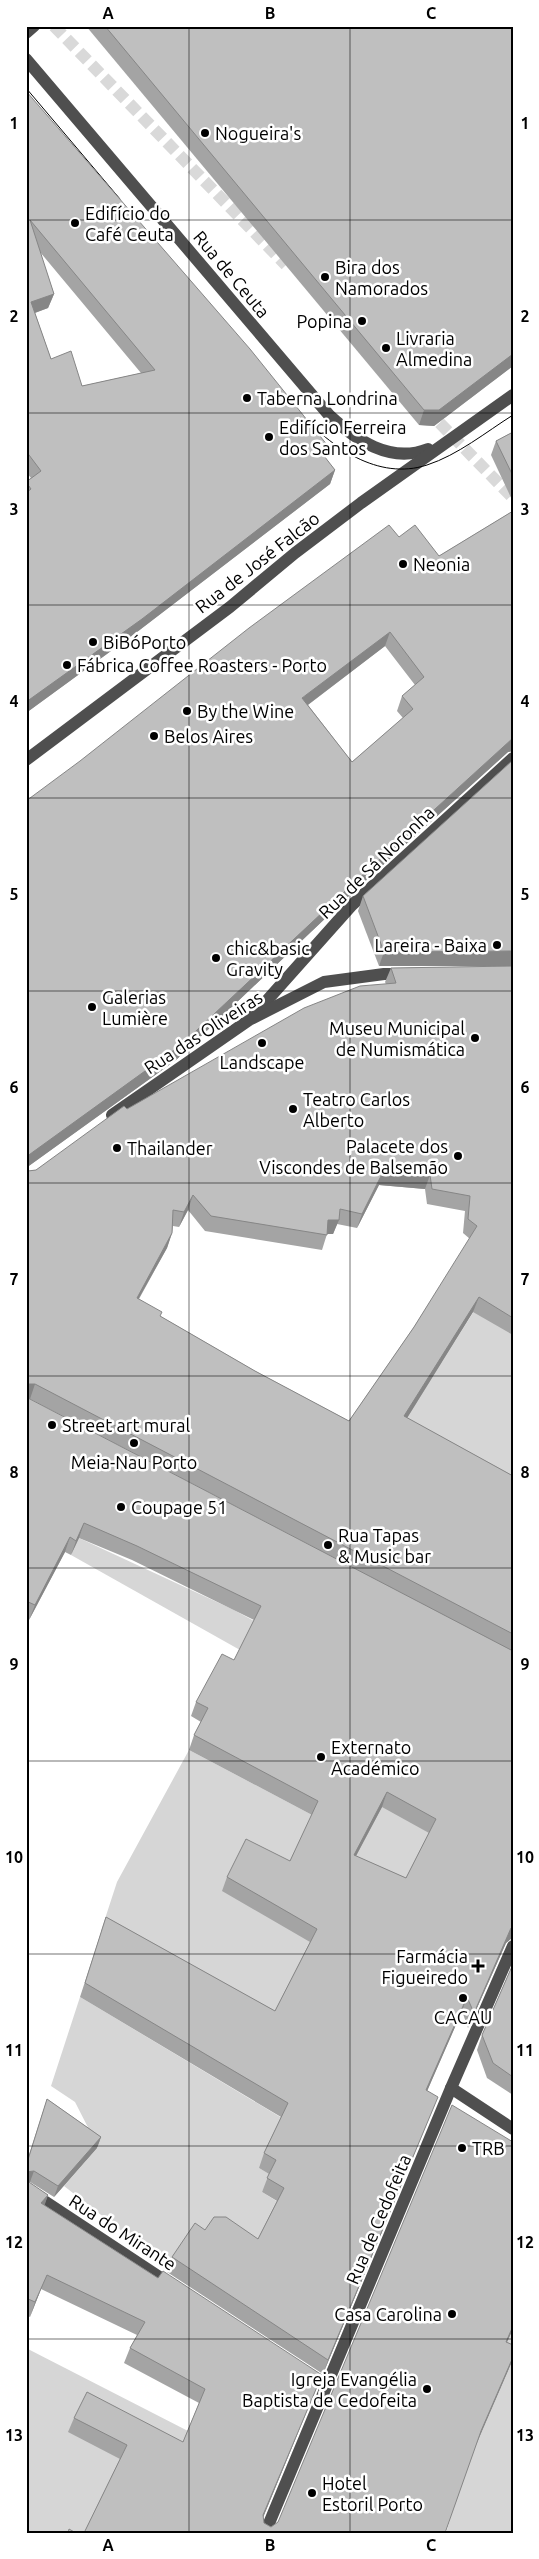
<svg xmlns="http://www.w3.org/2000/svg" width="539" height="2559" font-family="Ubuntu,sans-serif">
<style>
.green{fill:#d6d6d6}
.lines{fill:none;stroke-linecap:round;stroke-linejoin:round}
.major-tunnel{stroke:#d9d9d9;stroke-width:12;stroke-dasharray:12 6;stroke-linecap:butt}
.minor{stroke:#4f4f4f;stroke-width:12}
.tram{stroke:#000;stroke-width:1}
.wall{fill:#a4a4a4;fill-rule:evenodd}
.shaded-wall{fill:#868686}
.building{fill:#bfbfbf;stroke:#868686;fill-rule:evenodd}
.grid{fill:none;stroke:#000;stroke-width:1;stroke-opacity:0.55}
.poi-dot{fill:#000;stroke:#fff;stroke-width:2}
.labels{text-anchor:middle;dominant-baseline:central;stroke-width:5;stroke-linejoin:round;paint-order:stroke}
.poi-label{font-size:18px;fill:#000;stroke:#fff;text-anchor:start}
.street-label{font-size:18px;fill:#000;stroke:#fff}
.neatline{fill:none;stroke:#000;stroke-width:2}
.grid-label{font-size:16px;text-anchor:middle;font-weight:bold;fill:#000}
</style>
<rect width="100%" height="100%" fill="#fff"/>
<!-- green -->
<g class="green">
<polygon points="486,1292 513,1335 513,1482 399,1430"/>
<polygon points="79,1538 232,1609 384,1691 240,1650 71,1555"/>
<polygon points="189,1750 363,1842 381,1807 334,1751 423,1829 431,1834 401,1892 312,1943 311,2048 101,1931 117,1882"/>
<polygon points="80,1997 322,2142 259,2168 271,2175 262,2192 278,2202 285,2237 169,2268 64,2186 98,2147 75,2102 51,2086"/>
<polygon points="513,2328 513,2533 446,2533 500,2356"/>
<polygon points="26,2348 188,2431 177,2457 130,2464 119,2533 26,2533"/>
</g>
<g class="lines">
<!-- major-tunnel -->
<g class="major-tunnel">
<polyline points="54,26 286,265"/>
<polyline points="427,410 513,498"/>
</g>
<!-- minor -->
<g class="minor">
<polyline points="26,33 34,26"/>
<path d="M26,59L329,415C356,440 390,464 428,449"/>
<polyline points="26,760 230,607 295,553 361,503 513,395"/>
<polyline points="254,1015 352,905 513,758"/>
<polyline points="112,1115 249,1020 324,982 384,974 405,974"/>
<polyline points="451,2088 513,2129"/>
<polyline points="26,2189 173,2286"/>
<polyline points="265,2533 451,2088 513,1946"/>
</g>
<!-- tram -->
<g class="tram">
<polyline points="26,88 120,199"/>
<path d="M300,413C331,447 378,481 427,465C458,455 486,432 513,415"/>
</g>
</g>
<!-- wall -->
<g class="wall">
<polygon points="86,26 513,26 513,366 434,426 419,425"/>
<path d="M26,91L335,470L330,484L137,632L26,713V482L31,478L26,472ZM40,252L141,373L82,386L51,359L35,313L48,308L54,294Z"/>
<polygon points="513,432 513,502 491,455 496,441"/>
<path d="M513,511V751L508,752L351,894L176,1060L26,1168L399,537L439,556ZM385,646L415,685L402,696L397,711L403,718L352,762L308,705Z"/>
<polygon points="513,760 379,966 358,911 363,896"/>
<path d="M513,966V1335L473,1312L407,1418L513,1476V1938H512L506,1943L468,2028L462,2011L427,2091L432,2111L323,2374L167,2272L172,2257L205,2230L258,2239L277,2201L262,2192L269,2174L259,2168L264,2153L281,2117L80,1997L106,1917L275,2011L310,1942L222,1891L227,1877L290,1861L312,1815L189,1750L194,1735L201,1722L191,1716L196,1702L234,1660L254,1620L132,1560L79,1538L71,1555L65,1552L29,1620L26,1618V1169L28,1171L36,1170L127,1109L386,984L385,982L391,968ZM379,1185L425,1189L427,1204L465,1211L463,1233L470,1239L414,1327L349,1421L255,1371L160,1316L139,1299L167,1248L172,1233L173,1226L179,1227L188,1210L205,1231L322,1250L327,1234H333L337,1224L357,1228ZM28,1399H30L371,1577ZM382,1807L429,1833L406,1878L356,1856Z"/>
<polygon points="513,1964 513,2095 487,2078 477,2050 482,2035"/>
<polygon points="47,2099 101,2137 97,2148 54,2197 30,2182 28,2182 48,2195 44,2205 158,2278 322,2375 316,2389 263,2517 264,2523 271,2527 278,2522 513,2142 513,2329 507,2342 513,2345 513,2359 476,2444 445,2533 84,2533 120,2459 68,2432 74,2418 183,2442 199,2403 124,2363 130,2348 137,2335 41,2289 30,2317 26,2315 26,2164"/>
</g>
<!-- shaded-wall -->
<g class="shaded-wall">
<polygon points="54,294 48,308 26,316 31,302"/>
<polygon points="513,354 513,366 434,426 419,425 424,410"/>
<polygon points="328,446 323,460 321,452"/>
<polygon points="335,470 330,484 137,632 26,713 26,702"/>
<polygon points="390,632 385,646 297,713 302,698"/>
<polygon points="513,738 513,751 508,752 351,894 176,1060 26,1168 26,1157 357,880"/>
<polygon points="513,951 513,966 379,966 384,952"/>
<polygon points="384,1170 430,1175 425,1189 379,1185 357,1228 362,1214"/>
<polygon points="193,1195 188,1210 179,1227 184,1212"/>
<polygon points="328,1220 339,1220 333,1234 323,1234"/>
<polygon points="172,1233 167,1248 131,1312 137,1298"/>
<polygon points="479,1297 473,1312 399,1431 404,1416"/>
<polygon points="27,1384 35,1384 30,1399 26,1399 26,1386"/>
<polygon points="84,1523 79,1538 71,1555 76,1541"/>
<polygon points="70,1537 65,1552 29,1620 35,1605"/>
<polygon points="387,1792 382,1807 349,1869 354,1855"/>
<polygon points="513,1927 513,1935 512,1938 506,1943 468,2028 474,2013 511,1928"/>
<polygon points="467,1997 462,2011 421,2105 426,2090"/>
<polygon points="438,2097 432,2111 323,2374 328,2360"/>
<polygon points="101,2137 97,2148 54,2197 58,2186"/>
<polygon points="34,2171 30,2182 26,2183 26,2172"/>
<polygon points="48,2195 43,2210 41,2203"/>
<polygon points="47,2275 41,2289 30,2317 35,2302"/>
<polygon points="513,2326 513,2329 500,2357 506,2342"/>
<polygon points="513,2357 513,2359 476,2445 481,2431"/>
<polygon points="322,2375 316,2389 258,2530 263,2515"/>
</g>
<!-- building -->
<g class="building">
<polygon points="105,26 513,26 513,354 439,410 424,410"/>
<path d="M26,91L250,349L328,446L321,452L335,470L142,619L26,702V493L31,489L26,482L41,471L26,451ZM30,220L155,370L82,386L71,351L51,359L31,302L54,294Z"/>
<polygon points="513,432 513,476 496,441"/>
<path d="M513,511V738L357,880L181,1045L26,1157V801L80,761L249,628L389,525L399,537L415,525L439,556ZM390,632L424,677L402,696L413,709L352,762L302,698Z"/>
<polygon points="513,760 513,951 384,952 363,896"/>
<path d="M513,966V1318L479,1297L404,1416L513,1476V1634L35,1384H27L26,1386V1169L28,1171L36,1170L124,1106L127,1109L304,1008L360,986L396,983L391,968ZM384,1170L430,1175L432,1189L470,1196L468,1219L477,1226L414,1327L349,1421L255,1371L160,1316L162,1312L137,1298L172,1233L173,1210L184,1212L193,1195L211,1216L327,1235L328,1220H339L340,1209L362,1214Z"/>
<path d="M26,1397L513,1651V1927L511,1928L474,2013L467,1997L426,2090L438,2097L328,2360L172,2257L195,2223L205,2230L214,2217H226L258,2239L284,2188L267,2178L276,2160L264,2153L288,2103L85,1983L106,1917L275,2011L317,1929L227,1877L246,1839L290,1861L318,1801L194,1735L208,1708L196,1702L222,1654L234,1660L261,1606L137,1546L84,1523L76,1541L70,1537L35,1605L26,1601ZM387,1792L436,1819L406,1878L354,1855Z"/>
<polygon points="513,1964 513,2077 493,2063 482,2035"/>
<polygon points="47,2099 101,2137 58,2186 34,2171 26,2172 26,2166"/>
<polygon points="452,2105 513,2142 513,2326 506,2342 513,2345 513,2357 481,2431 445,2533 84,2533 127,2445 74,2418 87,2392 183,2442 205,2389 130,2348 145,2322 47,2275 35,2302 26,2298 26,2180 48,2195 41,2203 158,2278 163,2271 322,2375 263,2515 264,2523 271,2527 278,2522"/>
<polygon points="69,2529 76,2533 68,2533"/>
</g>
<!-- grid -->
<path class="grid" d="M189,26V2533M350,26V2533M26,220H513M26,413H513M26,605H513M26,798H513M26,991H513M26,1183H513M26,1376H513M26,1568H513M26,1761H513M26,1954H513M26,2146H513M26,2339H513"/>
<!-- markers -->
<g class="poi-dot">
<circle cx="205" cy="133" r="5"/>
<circle cx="75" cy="223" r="5"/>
<circle cx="325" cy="277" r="5"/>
<circle cx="362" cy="321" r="5"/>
<circle cx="386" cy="348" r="5"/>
<circle cx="247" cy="398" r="5"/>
<circle cx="269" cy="437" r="5"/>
<circle cx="403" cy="564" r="5"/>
<circle cx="93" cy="642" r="5"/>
<circle cx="67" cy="665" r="5"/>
<circle cx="187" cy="711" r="5"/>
<circle cx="154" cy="736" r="5"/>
<circle cx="497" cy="945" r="5"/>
<circle cx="216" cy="958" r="5"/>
<circle cx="92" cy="1007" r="5"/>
<circle cx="475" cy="1038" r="5"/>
<circle cx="262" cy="1043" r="5"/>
<circle cx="293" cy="1109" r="5"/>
<circle cx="117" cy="1148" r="5"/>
<circle cx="458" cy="1156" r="5"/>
<circle cx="52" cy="1425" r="5"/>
<circle cx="134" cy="1443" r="5"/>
<circle cx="121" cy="1507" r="5"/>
<circle cx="328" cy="1545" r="5"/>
<circle cx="321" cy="1757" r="5"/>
<path d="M475.5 1958.5h5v5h5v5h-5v5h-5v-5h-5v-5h5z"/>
<circle cx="463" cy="1998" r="5"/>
<circle cx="462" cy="2148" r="5"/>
<circle cx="452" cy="2314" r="5"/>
<circle cx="427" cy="2389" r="5"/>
<circle cx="312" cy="2493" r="5"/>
</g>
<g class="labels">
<!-- poi labels -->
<g class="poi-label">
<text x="215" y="133">Nogueira's</text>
<text x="85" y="213">Edifício do<tspan x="85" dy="21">Café Ceuta</tspan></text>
<text x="335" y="267">Bira dos<tspan x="335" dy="21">Namorados</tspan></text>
<text x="352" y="321" text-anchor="end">Popina</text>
<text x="396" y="338">Livraria<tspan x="396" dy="21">Almedina</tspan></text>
<text x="257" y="398">Taberna Londrina</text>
<text x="279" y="427">Edifício Ferreira<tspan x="279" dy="21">dos Santos</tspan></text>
<text x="413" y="564">Neonia</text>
<text x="103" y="642">BiBóPorto</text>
<text x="77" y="665">Fábrica Coffee Roasters - Porto</text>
<text x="197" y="711">By the Wine</text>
<text x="164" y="736">Belos Aires</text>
<text x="487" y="945" text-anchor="end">Lareira - Baixa</text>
<text x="226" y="948">chic&amp;basic<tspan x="226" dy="21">Gravity</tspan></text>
<text x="102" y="997">Galerias<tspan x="102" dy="21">Lumière</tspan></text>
<text x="465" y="1028" text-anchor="end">Museu Municipal<tspan x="465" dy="21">de Numismática</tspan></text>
<text x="262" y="1062" text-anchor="middle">Landscape</text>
<text x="303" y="1099">Teatro Carlos<tspan x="303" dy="21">Alberto</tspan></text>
<text x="448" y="1146" text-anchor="end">Palacete dos<tspan x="448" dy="21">Viscondes de Balsemão</tspan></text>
<text x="127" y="1148">Thailander</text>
<text x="62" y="1425">Street art mural</text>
<text x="134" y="1462" text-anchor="middle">Meia-Nau Porto</text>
<text x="131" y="1507">Coupage 51</text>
<text x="338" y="1535">Rua Tapas<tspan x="338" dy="21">&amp; Music bar</tspan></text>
<text x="331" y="1747">Externato<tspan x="331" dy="21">Académico</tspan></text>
<text x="468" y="1956" text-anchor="end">Farmácia<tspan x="468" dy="21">Figueiredo</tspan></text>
<text x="463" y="2017" text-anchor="middle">CACAU</text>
<text x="472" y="2148">TRB</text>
<text x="442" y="2314" text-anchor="end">Casa Carolina</text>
<text x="417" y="2379" text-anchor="end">Igreja Evangélia<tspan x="417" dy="21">Baptista de Cedofeita</tspan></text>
<text x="322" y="2483">Hotel<tspan x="322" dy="21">Estoril Porto</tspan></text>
</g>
<!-- street labels -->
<g class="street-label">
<text transform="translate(232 274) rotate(50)">Rua de Ceuta</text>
<text transform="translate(257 562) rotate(-38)">Rua de José Falcão</text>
<text transform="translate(376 862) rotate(-44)">Rua de Sá Noronha</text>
<text transform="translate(203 1032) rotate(-33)">Rua das Oliveiras</text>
<text transform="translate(378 2219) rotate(-67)">Rua de Cedofeita</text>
<text transform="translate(123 2232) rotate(33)">Rua do Mirante</text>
</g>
</g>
<!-- border -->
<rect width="539" height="2559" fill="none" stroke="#ffffff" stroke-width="55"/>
<rect x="28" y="28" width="484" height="2504" class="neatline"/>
<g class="grid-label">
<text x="108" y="19">A</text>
<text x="270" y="19">B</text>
<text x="431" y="19">C</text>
<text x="14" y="129">1</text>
<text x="525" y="129">1</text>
<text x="14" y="322">2</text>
<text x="525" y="322">2</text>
<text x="14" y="515">3</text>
<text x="525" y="515">3</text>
<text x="14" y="707">4</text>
<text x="525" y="707">4</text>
<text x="14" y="900">5</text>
<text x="525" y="900">5</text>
<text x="14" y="1093">6</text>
<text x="525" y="1093">6</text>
<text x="14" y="1285">7</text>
<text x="525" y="1285">7</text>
<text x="14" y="1478">8</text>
<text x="525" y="1478">8</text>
<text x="14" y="1670">9</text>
<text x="525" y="1670">9</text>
<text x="14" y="1863">10</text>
<text x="525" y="1863">10</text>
<text x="14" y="2056">11</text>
<text x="525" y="2056">11</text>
<text x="14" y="2248">12</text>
<text x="525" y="2248">12</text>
<text x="14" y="2441">13</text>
<text x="525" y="2441">13</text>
<text x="108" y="2551">A</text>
<text x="270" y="2551">B</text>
<text x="431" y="2551">C</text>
</g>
</svg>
